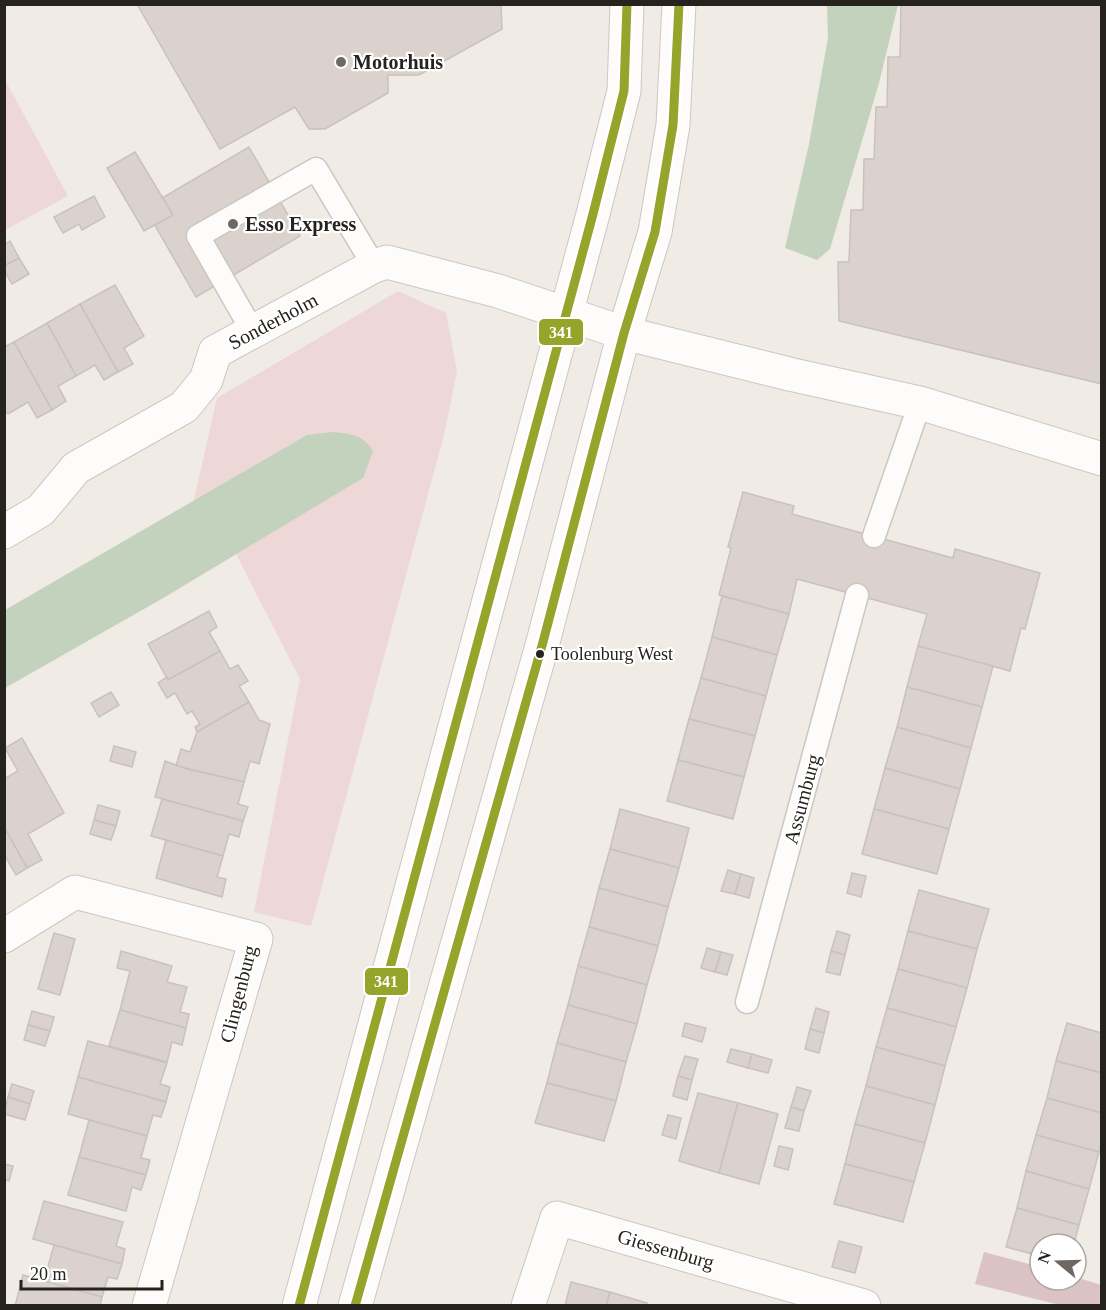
<svg xmlns="http://www.w3.org/2000/svg" width="1106" height="1310" font-family="'Times New Roman',serif">
<style>
.green{fill:#edd8d7}
.forest{fill:#dbc3c3}
.water{fill:#c2d2bc}
.building{fill:#dbd2cd;stroke:#c7c2be;stroke-width:1.5}
.lines{fill:none;stroke-linecap:round;stroke-linejoin:round}
.lane-casing{stroke:#cbc7c3;stroke-width:25}
.street-casing{stroke:#cbc7c3;stroke-width:35}
.secondary-casing{stroke:#cbc7c3;stroke-width:35}
.lane{stroke:#fdfcfb;stroke-width:22}
.street{stroke:#fdfcfb;stroke-width:33}
.secondary{stroke:#fdfcfb;stroke-width:33}
.bus-1-casing{stroke:#fff;stroke-width:14}
.bus-1{stroke:#95a42b;stroke-width:9}
.poi-dot{fill:#6d6864;stroke:#fff;stroke-width:2}
.bus-dot{fill:#26221e;stroke:#fff;stroke-width:2}
.labels{text-anchor:middle;dominant-baseline:central;stroke-width:4.5;stroke-linejoin:round;paint-order:stroke}
.bus-label{font-size:18px;fill:#26221e;stroke:#fff;text-anchor:start}
.poi-label{font-size:20px;font-weight:bold;fill:#26221e;stroke:#fff;text-anchor:start}
.street-label{font-size:20px;fill:#26221e;stroke:#fff}
.line-badge{stroke:#fff;stroke-width:2}
.badge-label{font-size:16px;text-anchor:middle;font-weight:bold;fill:#fff}
</style>
<rect width="100%" height="100%" fill="#f0ebe5"/>
<!-- green -->
<g class="green">
<polygon points="4,78 68,196 5,230 4,230"/>
<polygon points="398,291 446,313 457,371 444,435 311,926 254,912 300,679 236,554 362,478 194,500 217,398"/>
</g>
<!-- forest -->
<polygon class="forest" points="984,1252 1040,1267 1040,1280 1076,1280 1076,1277 1101,1285 1101,1305 1060,1305 975,1284"/>
<!-- water -->
<g class="water">
<polygon points="827,5 898,5 879,83 830,249 817,260 785,248 809,144 828,38"/>
<path d="M333,432C351,434 364,435 373,451L363,478L165,597L5,688V610L307,435Z"/>
</g>
<!-- building -->
<g class="building">
<polygon points="137,4 501,4 502,29 419,75 388,75 388,93 325,129 309,129 295,107 220,149"/>
<polygon points="901,4 1102,4 1102,384 839,321 838,262 849,262 851,210 863,210 864,159 874,159 876,107 887,107 888,57 900,57"/>
<polygon points="249,147 300,236 196,297 145,208"/>
<polygon points="135,152 173,215 144,231 107,168"/>
<polygon points="94,196 105,217 82,230 79,224 63,233 54,217"/>
<polygon points="10,241 19,258 4,266 4,245"/>
<polygon points="19,258 29,274 12,284 4,270 4,266"/>
<polygon points="115,285 144,336 124,348 133,364 118,372 80,304"/>
<polygon points="80,304 118,372 104,380 95,365 76,376 47,323"/>
<polygon points="47,323 76,376 58,386 66,401 52,410 14,342"/>
<polygon points="14,342 52,410 37,418 28,402 8,414 4,408 4,347"/>
<polygon points="743,492 794,506 792,514 953,558 955,549 1040,573 1025,629 1021,628 1010,671 918,646 927,614 797,579 789,614 719,595 731,548 728,547"/>
<polygon points="722,596 789,614 777,655 712,637"/>
<polygon points="209,611 217,627 209,632 220,651 168,680 148,644"/>
<polygon points="712,637 777,655 766,696 701,678"/>
<polygon points="918,646 993,666 982,707 907,687"/>
<polygon points="220,651 230,669 238,665 248,681 239,686 249,702 197,732 195,727 200,724 192,711 187,714 175,693 167,698 158,683 167,677 168,680"/>
<polygon points="701,678 766,696 755,736 689,719"/>
<polygon points="907,687 982,707 971,748 897,727"/>
<polygon points="111,692 119,705 99,717 91,703"/>
<polygon points="249,702 259,720 270,724 259,764 250,761 244,782 176,766 181,749 190,752 197,732"/>
<polygon points="689,719 755,736 744,777 678,760"/>
<polygon points="897,727 971,748 960,789 885,768"/>
<polygon points="22,738 64,813 28,834 42,860 27,868 4,827 4,779 18,771 5,748"/>
<polygon points="114,746 136,752 132,767 110,761"/>
<polygon points="678,760 744,777 733,819 667,801"/>
<polygon points="165,761 187,769 244,782 238,804 248,807 243,821 155,797"/>
<polygon points="885,768 960,789 949,829 874,809"/>
<polygon points="162,799 243,821 239,837 229,834 223,856 151,836"/>
<polygon points="98,805 120,811 116,826 94,820"/>
<polygon points="620,809 689,828 679,868 610,849"/>
<polygon points="874,809 949,829 937,874 862,854"/>
<polygon points="94,820 116,826 111,840 90,834"/>
<polygon points="4,827 27,868 16,875 4,854"/>
<polygon points="166,840 223,856 217,877 226,879 222,897 156,878"/>
<polygon points="610,849 679,868 668,907 599,888"/>
<polygon points="728,870 741,874 735,894 721,891"/>
<polygon points="852,873 866,876 861,897 847,893"/>
<polygon points="741,874 754,878 749,898 735,894"/>
<polygon points="599,888 668,907 658,946 589,927"/>
<polygon points="919,890 989,909 977,949 908,931"/>
<polygon points="589,927 658,946 647,985 578,966"/>
<polygon points="837,931 850,935 845,955 831,951"/>
<polygon points="908,931 977,949 967,988 898,969"/>
<polygon points="54,933 75,939 60,995 38,989"/>
<polygon points="707,948 721,952 715,972 701,968"/>
<polygon points="121,951 172,966 167,982 187,987 180,1012 189,1014 186,1028 120,1010 130,971 117,968"/>
<polygon points="831,951 845,955 840,975 826,972"/>
<polygon points="721,952 733,955 727,975 715,972"/>
<polygon points="578,966 647,985 637,1024 568,1005"/>
<polygon points="898,969 967,988 956,1027 887,1008"/>
<polygon points="568,1005 637,1024 626,1062 557,1043"/>
<polygon points="816,1008 829,1012 824,1033 810,1029"/>
<polygon points="887,1008 956,1027 945,1066 876,1047"/>
<polygon points="120,1010 186,1028 182,1045 172,1042 167,1062 109,1046"/>
<polygon points="32,1011 54,1017 50,1031 28,1025"/>
<polygon points="685,1023 706,1028 702,1042 682,1036"/>
<polygon points="1067,1023 1102,1033 1102,1073 1056,1061"/>
<polygon points="28,1025 50,1031 45,1046 24,1040"/>
<polygon points="810,1029 824,1033 819,1053 805,1049"/>
<polygon points="88,1041 167,1063 160,1084 170,1087 166,1102 78,1077"/>
<polygon points="557,1043 626,1062 616,1101 547,1083"/>
<polygon points="876,1047 945,1066 935,1105 866,1086"/>
<polygon points="731,1049 752,1054 748,1068 727,1062"/>
<polygon points="752,1054 772,1060 768,1073 748,1068"/>
<polygon points="685,1056 698,1059 692,1080 678,1076"/>
<polygon points="1056,1061 1102,1073 1102,1113 1047,1098"/>
<polygon points="678,1076 692,1080 687,1100 673,1096"/>
<polygon points="78,1077 166,1102 161,1117 153,1115 147,1136 68,1114"/>
<polygon points="547,1083 616,1101 604,1141 535,1123"/>
<polygon points="12,1084 34,1091 30,1104 8,1097"/>
<polygon points="866,1086 935,1105 925,1143 855,1124"/>
<polygon points="797,1087 811,1091 804,1111 791,1107"/>
<polygon points="698,1093 738,1103 719,1173 679,1161"/>
<polygon points="8,1097 30,1104 25,1120 4,1114"/>
<polygon points="1047,1098 1102,1113 1102,1142 1099,1152 1036,1135"/>
<polygon points="738,1103 778,1114 759,1184 719,1173"/>
<polygon points="791,1107 804,1111 799,1131 785,1128"/>
<polygon points="668,1115 681,1118 676,1139 662,1135"/>
<polygon points="89,1120 147,1136 141,1158 150,1160 146,1175 79,1157"/>
<polygon points="855,1124 925,1143 914,1182 845,1164"/>
<polygon points="1036,1135 1099,1152 1089,1189 1026,1171"/>
<polygon points="779,1146 793,1149 788,1170 774,1166"/>
<polygon points="79,1157 146,1175 141,1190 132,1187 126,1211 68,1195"/>
<polygon points="4,1164 13,1166 9,1181 4,1180"/>
<polygon points="845,1164 914,1182 903,1222 834,1204"/>
<polygon points="1026,1171 1089,1189 1079,1225 1017,1208"/>
<polygon points="44,1201 123,1222 116,1246 125,1249 122,1264 33,1239"/>
<polygon points="1017,1208 1079,1225 1074,1244 1040,1244 1040,1256 1006,1247"/>
<polygon points="839,1241 862,1247 855,1273 832,1267"/>
<polygon points="54,1245 122,1264 117,1279 108,1277 102,1297 44,1281"/>
<polygon points="23,1275 102,1297 100,1306 15,1306"/>
<polygon points="571,1282 610,1292 606,1306 565,1306"/>
<polygon points="610,1292 647,1303 646,1306 606,1306"/>
</g>
<g class="lines">
<!-- lane casing -->
<g class="lane-casing">
<g id="lane">
<polyline points="253,332 198,236 316,169 374,266"/>
<polyline points="874,536 920,403"/>
<polyline points="747,1002 857,595"/>
</g>
</g>
<!-- street casing -->
<g class="street-casing">
<g id="street">
<polyline points="4,532 41,510 76,468 184,407 206,380 215,352 374,266 387,262 498,291 624,333 789,374 920,403 1102,459"/>
<polyline points="4,936 75,892 256,939 149,1306"/>
<polyline points="528,1306 557,1218 864,1306"/>
</g>
</g>
<!-- secondary casing -->
<g class="secondary-casing">
<g id="secondary">
<polyline points="299,1306 593,214 624,91 627,4"/>
<polyline points="355,1306 543,642 624,333 655,232 673,125 679,4"/>
</g>
</g>
<!-- lane -->
<use href="#lane" class="lane"/>
<!-- street -->
<use href="#street" class="street"/>
<!-- secondary -->
<use href="#secondary" class="secondary"/>
<!-- bus-1 casing -->
<g class="bus-1-casing">
<g id="bus-1">
<polyline points="299,1306 593,214 624,91 627,4"/>
<polyline points="355,1306 543,642 624,333 655,232 673,125 679,4"/>
</g>
</g>
<!-- bus-1 -->
<use href="#bus-1" class="bus-1"/>
</g>
<!-- markers -->
<g class="poi-dot">
<circle cx="341" cy="62" r="6"/>
<circle cx="233" cy="224" r="6"/>
</g>
<circle class="bus-dot" cx="540" cy="654" r="5"/>
<g class="labels">
<!-- bus labels -->
<g class="bus-label">
<text x="551" y="654">Toolenburg West</text>
</g>
<!-- poi labels -->
<g class="poi-label">
<text x="353" y="62">Motorhuis</text>
<text x="245" y="224">Esso Express</text>
</g>
<!-- street labels -->
<g class="street-label">
<text transform="translate(273 321) rotate(-28)">Sonderholm</text>
<text transform="translate(802 799) rotate(-75)">Assumburg</text>
<text transform="translate(238 994) rotate(-76)">Clingenburg</text>
<text transform="translate(666 1249) rotate(16)">Giessenburg</text>
</g>
</g>
<g class="line-badge">
<rect x="538" y="318" width="46" height="28" rx="6" fill="#95a42b"/>
<rect x="364" y="967" width="45" height="29" rx="6" fill="#95a42b"/>
</g>
<g class="badge-label">
<text x="561" y="338">341</text>
<text x="386" y="987">341</text>
</g>
<!-- border -->
<rect width="1106" height="1310" fill="none" stroke="#26221e" stroke-width="12"/>
<!-- north arrow -->
<g transform="translate(1058 1262) rotate(289)"><circle r="28" fill="#ffffff" stroke="#a8a7a5" stroke-width="1.5"/>
<path d="M0-4.5L10 22L0 15L-10 22Z" fill="#6d6864"/>
<text y="-9" font-size="16" font-weight="bold" text-anchor="middle" fill="#26221e">N</text>
</g>
<!-- scale -->
<path d="M21 1280v9h141v-9" fill="none" stroke="#26221e" stroke-width="3"/>
<text x="30" y="1280" font-size="18" fill="#26221e" stroke="#ffffff" stroke-width="4.5" paint-order="stroke">20 m</text>
</svg>
